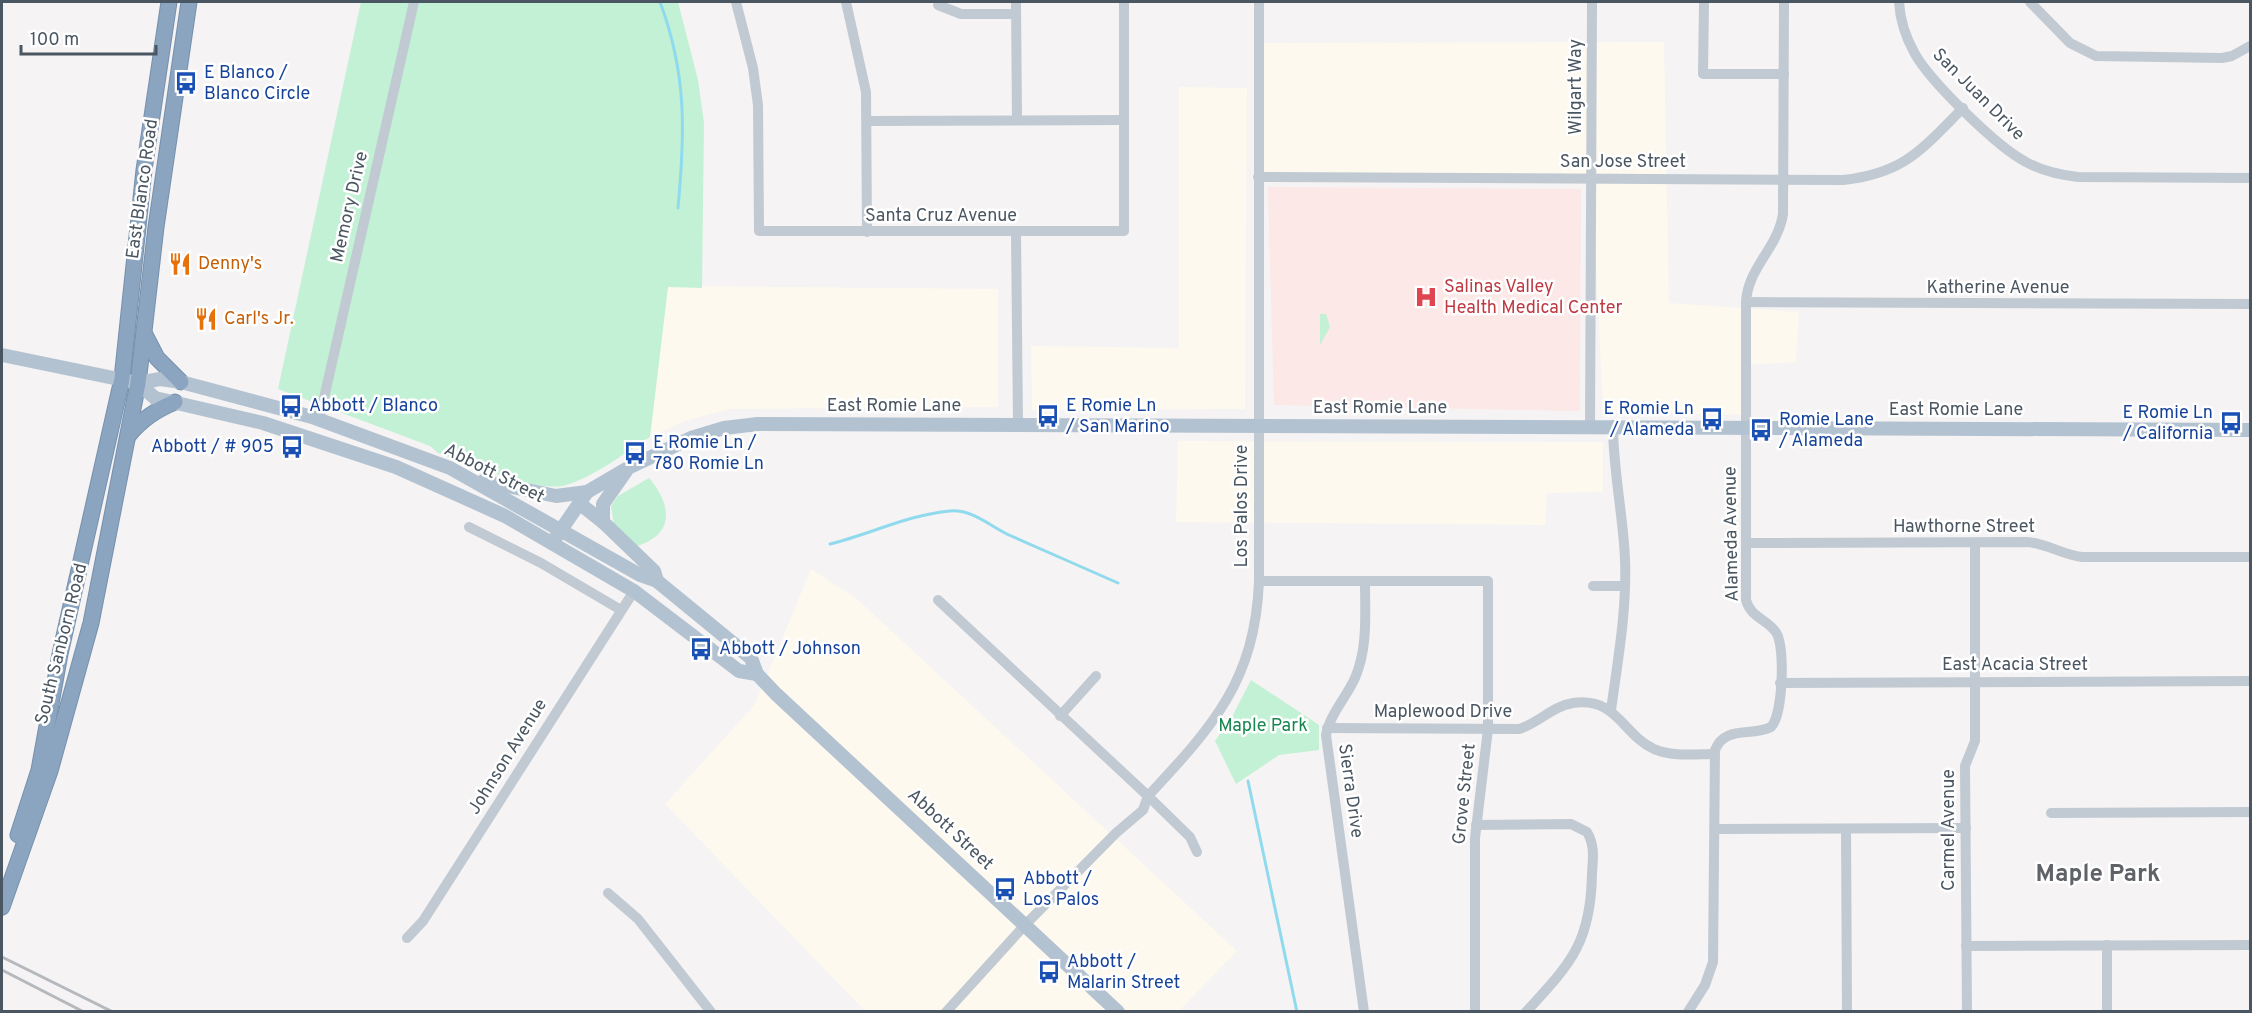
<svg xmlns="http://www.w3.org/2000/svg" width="2252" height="1013" font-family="Overpass,sans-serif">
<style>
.commercial{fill:#fdf9ef}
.medical{fill:#fce8e6}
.green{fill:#c3f1d5}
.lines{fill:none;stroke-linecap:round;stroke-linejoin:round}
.stream{stroke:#90daee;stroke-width:3}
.highway-casing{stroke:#7690ad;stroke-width:17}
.minor{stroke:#c1cad2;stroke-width:10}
.major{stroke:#b3c2d1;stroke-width:14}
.highway{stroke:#8ba5c1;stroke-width:15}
.rail{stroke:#b5b8bd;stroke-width:3}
.labels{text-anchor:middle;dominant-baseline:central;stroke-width:5;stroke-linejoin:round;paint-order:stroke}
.transit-label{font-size:18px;fill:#164399;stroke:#fff;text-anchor:start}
.street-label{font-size:18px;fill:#4a5661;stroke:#fff}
.food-label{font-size:18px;fill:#c56008;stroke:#fff;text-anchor:start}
.health-label{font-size:18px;fill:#be3a42;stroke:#fff;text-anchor:start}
.park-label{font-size:18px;fill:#17864f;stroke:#fff}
.district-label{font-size:24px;font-weight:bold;fill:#5f6368;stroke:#fff}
</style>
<rect width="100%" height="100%" fill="#f5f3f3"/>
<!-- commercial -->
<g class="commercial">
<polygon points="1664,42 1669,303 1799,312 1796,362 1746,365 1742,415 1603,412 1592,178 1258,177 1258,43"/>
<polygon points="1179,87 1247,88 1245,409 1032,410 1031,346 1179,348"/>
<polygon points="668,286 998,289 998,407 730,409 685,421 650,437"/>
<polygon points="1178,441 1603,442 1603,492 1547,493 1545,525 1176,522"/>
<polygon points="811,569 857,599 1237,951 1179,1011 865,1011 665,804 755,704"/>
</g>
<!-- medical -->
<polygon class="medical" points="1268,187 1581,189 1580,411 1274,405"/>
<!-- green -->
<g class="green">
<path d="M361,2H678L698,80L704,123L702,288L668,287L650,437C624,453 596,476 566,485C538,494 468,463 438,453L430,446L278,389Z"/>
<polygon points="1320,314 1326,314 1330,327 1320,345"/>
<path d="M649,478C671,504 676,534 637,546L614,525L611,506L618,496Z"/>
<polygon points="1251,680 1319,725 1319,750 1279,755 1236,784 1215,741 1232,717"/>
</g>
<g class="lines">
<!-- stream -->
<g class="stream">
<path d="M660,2C687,74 685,133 678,208"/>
<path d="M830,544C871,534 907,515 950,511C972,509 990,526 1009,535C1045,551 1082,567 1118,583"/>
<polyline points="1248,781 1297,1012"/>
</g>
<!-- highway casing -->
<g class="highway-casing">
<g id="highway">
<polyline points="144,333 157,358 181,382"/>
<path d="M128,436C142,419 156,410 175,402"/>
<polyline points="18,835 39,770 60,654 122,379 144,170 169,2"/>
<polyline points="2,907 50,771 91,623 138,383 156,227 189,2"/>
</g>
</g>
<!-- minor -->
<g class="minor">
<polyline points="736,2 753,68 758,105 759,231 1124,231 1124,2"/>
<polyline points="846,2 866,92 867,232"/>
<polyline points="1016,2 1017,120"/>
<polyline points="1704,2 1703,74 1784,74"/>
<path d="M1899,2C1900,20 1906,38 1915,54C1931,82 1997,147 2026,162C2042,171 2060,175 2078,177L2250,178"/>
<polyline points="2030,2 2070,43 2096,56 2222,58 2232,56 2250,46"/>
<polyline points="938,5 961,14 1016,14"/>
<polyline points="867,121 1124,120"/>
<path d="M1258,177L1843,180C1905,173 1922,149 1963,108"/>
<polyline points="1016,233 1018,424"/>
<polyline points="1746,302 2250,304"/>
<polyline points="319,420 414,2"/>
<polyline points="1590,425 1592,2"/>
<polyline points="469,527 541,563 621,610"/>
<path d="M1746,543L2026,542C2047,543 2062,555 2082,557H2250"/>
<polyline points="1259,581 1488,581 1488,729 1475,838 1475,1012"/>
<polyline points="1593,586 1625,586"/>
<polyline points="938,600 1148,796 1190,837 1197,852"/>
<polyline points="1780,683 2250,681"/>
<path d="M1611,710C1618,659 1627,610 1625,559C1623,514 1613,470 1613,425"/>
<polyline points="1060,716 1096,676"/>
<path d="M1327,728L1519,729C1539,723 1552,706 1573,703C1617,697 1622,734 1654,749C1672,757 1695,754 1715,754"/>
<polyline points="2051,813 2250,812"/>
<path d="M1476,825L1571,824L1587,832C1595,845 1593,859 1592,873C1591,943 1571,963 1526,1012"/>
<polyline points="1715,829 1966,828"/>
<polyline points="1846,829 1847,1012"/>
<polyline points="608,893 638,919 711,1012"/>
<polyline points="407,938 423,921 634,591"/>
<polyline points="1966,946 2250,945"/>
<path d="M946,1012L1025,925L1116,833L1143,810L1148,796C1213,726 1255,681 1259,581V2"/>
<path d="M1364,1012L1326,735C1330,714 1346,698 1355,678C1368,648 1365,614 1365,582"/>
<path d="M1688,1012L1705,985L1713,962L1715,750C1725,725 1751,737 1771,727C1783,715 1785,649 1777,634C1769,619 1751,619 1746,600V302C1748,267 1778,248 1783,214L1784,2"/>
<polyline points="1967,1012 1965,766 1975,741 1975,543"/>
<polyline points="2107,1012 2107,945"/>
</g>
<!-- major -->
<g class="major">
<polyline points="2,355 138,383 160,379 181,382 312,417 450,468 640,575 657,581 751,658 757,674 776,694 1118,1012"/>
<polyline points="138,383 155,398 263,423 396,467 505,516 634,591 739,671 757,674"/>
<polyline points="483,481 556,496 587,492"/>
<polyline points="579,503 603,522 654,571 657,581"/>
<polyline points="603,522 603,504 626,471"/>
<polyline points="552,543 587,492 628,468 691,438 724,428 758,424 2250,430"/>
</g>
<!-- highway -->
<use href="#highway" class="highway"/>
<!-- rail -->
<g class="rail">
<polyline points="2,957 113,1012"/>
<polyline points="2,970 84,1012"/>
</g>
</g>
<!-- icons -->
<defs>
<g id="bus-bare" transform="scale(1.8)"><path d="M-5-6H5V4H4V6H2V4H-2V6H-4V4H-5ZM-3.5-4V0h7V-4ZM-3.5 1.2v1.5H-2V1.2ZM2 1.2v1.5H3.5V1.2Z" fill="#1a4fb4" stroke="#fff" stroke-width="2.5" paint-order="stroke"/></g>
<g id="restaurant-bare" transform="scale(1.8)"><path d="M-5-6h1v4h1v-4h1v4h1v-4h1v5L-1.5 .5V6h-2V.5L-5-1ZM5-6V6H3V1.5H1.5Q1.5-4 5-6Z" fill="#e8710a" stroke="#fff" stroke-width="2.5" paint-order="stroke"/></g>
<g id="hospital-bare" transform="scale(1.8)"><path d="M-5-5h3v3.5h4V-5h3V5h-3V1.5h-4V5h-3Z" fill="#e0444e" stroke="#fff" stroke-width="2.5" paint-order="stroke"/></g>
</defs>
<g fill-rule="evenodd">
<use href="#bus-bare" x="186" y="83"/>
<use href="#restaurant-bare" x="180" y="264"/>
<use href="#hospital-bare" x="1426" y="297"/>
<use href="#restaurant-bare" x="206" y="319"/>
<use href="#bus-bare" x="291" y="406"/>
<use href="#bus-bare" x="1048" y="416"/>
<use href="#bus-bare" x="1712" y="419"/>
<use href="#bus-bare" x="2231" y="423"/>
<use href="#bus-bare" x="1761" y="430"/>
<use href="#bus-bare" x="292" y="447"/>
<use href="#bus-bare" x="635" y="453"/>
<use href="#bus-bare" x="701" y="649"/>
<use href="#bus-bare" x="1005" y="889"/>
<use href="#bus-bare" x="1049" y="972"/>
</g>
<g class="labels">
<!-- transit labels -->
<g class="transit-label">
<text x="204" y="73">E Blanco /<tspan x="204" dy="21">Blanco Circle</tspan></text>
<text x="309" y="406">Abbott / Blanco</text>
<text x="1066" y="406">E Romie Ln<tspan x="1066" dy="21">/ San Marino</tspan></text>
<text x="1694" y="409" text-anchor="end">E Romie Ln<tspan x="1694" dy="21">/ Alameda</tspan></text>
<text x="2213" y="413" text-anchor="end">E Romie Ln<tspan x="2213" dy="21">/ California</tspan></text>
<text x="1779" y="420">Romie Lane<tspan x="1779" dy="21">/ Alameda</tspan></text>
<text x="653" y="443">E Romie Ln /<tspan x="653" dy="21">780 Romie Ln</tspan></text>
<text x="274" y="447" text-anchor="end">Abbott / # 905</text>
<text x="719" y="649">Abbott / Johnson</text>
<text x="1023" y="879">Abbott /<tspan x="1023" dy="21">Los Palos</tspan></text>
<text x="1067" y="962">Abbott /<tspan x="1067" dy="21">Malarin Street</tspan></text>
</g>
<!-- street labels -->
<g class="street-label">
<text transform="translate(1576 87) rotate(-90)">Wilgart Way</text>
<text transform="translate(1978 95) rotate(45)">San Juan Drive</text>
<text x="1623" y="162">San Jose Street</text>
<text transform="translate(143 189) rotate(-82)">East Blanco Road</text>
<text transform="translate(350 207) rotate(-77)">Memory Drive</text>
<text x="941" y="216">Santa Cruz Avenue</text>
<text x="1998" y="288">Katherine Avenue</text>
<text x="894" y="406">East Romie Lane</text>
<text x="1380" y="408">East Romie Lane</text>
<text x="1956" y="410">East Romie Lane</text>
<text transform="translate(494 474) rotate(27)">Abbott Street</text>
<text transform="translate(1242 506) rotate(-90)">Los Palos Drive</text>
<text x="1964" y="527">Hawthorne Street</text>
<text transform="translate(1732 534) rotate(-91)">Alameda Avenue</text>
<text transform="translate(62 644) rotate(-76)">South Sanborn Road</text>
<text x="2015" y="665">East Acacia Street</text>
<text x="1443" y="712">Maplewood Drive</text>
<text transform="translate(508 757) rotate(-58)">Johnson Avenue</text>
<text transform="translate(1350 791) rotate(82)">Sierra Drive</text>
<text transform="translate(1465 794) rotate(-84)">Grove Street</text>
<text transform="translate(950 830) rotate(43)">Abbott Street</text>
<text transform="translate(1949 830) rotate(-90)">Carmel Avenue</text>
</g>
<!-- food labels -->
<g class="food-label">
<text x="198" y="264">Denny's</text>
<text x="224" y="319">Carl's Jr.</text>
</g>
<!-- health labels -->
<g class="health-label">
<text x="1444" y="287">Salinas Valley<tspan x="1444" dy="21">Health Medical Center</tspan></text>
</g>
<!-- park labels -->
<g class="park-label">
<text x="1263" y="726">Maple Park</text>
</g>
<!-- district labels -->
<g class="district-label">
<text x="2098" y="875">Maple Park</text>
</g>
</g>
<!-- border -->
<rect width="2252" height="1013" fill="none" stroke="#4a5661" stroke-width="6"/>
<!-- scale -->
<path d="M21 45v9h135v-9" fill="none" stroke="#4a5661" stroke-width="3"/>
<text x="30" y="45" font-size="18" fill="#4a5661" stroke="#ffffff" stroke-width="4.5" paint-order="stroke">100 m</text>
</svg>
